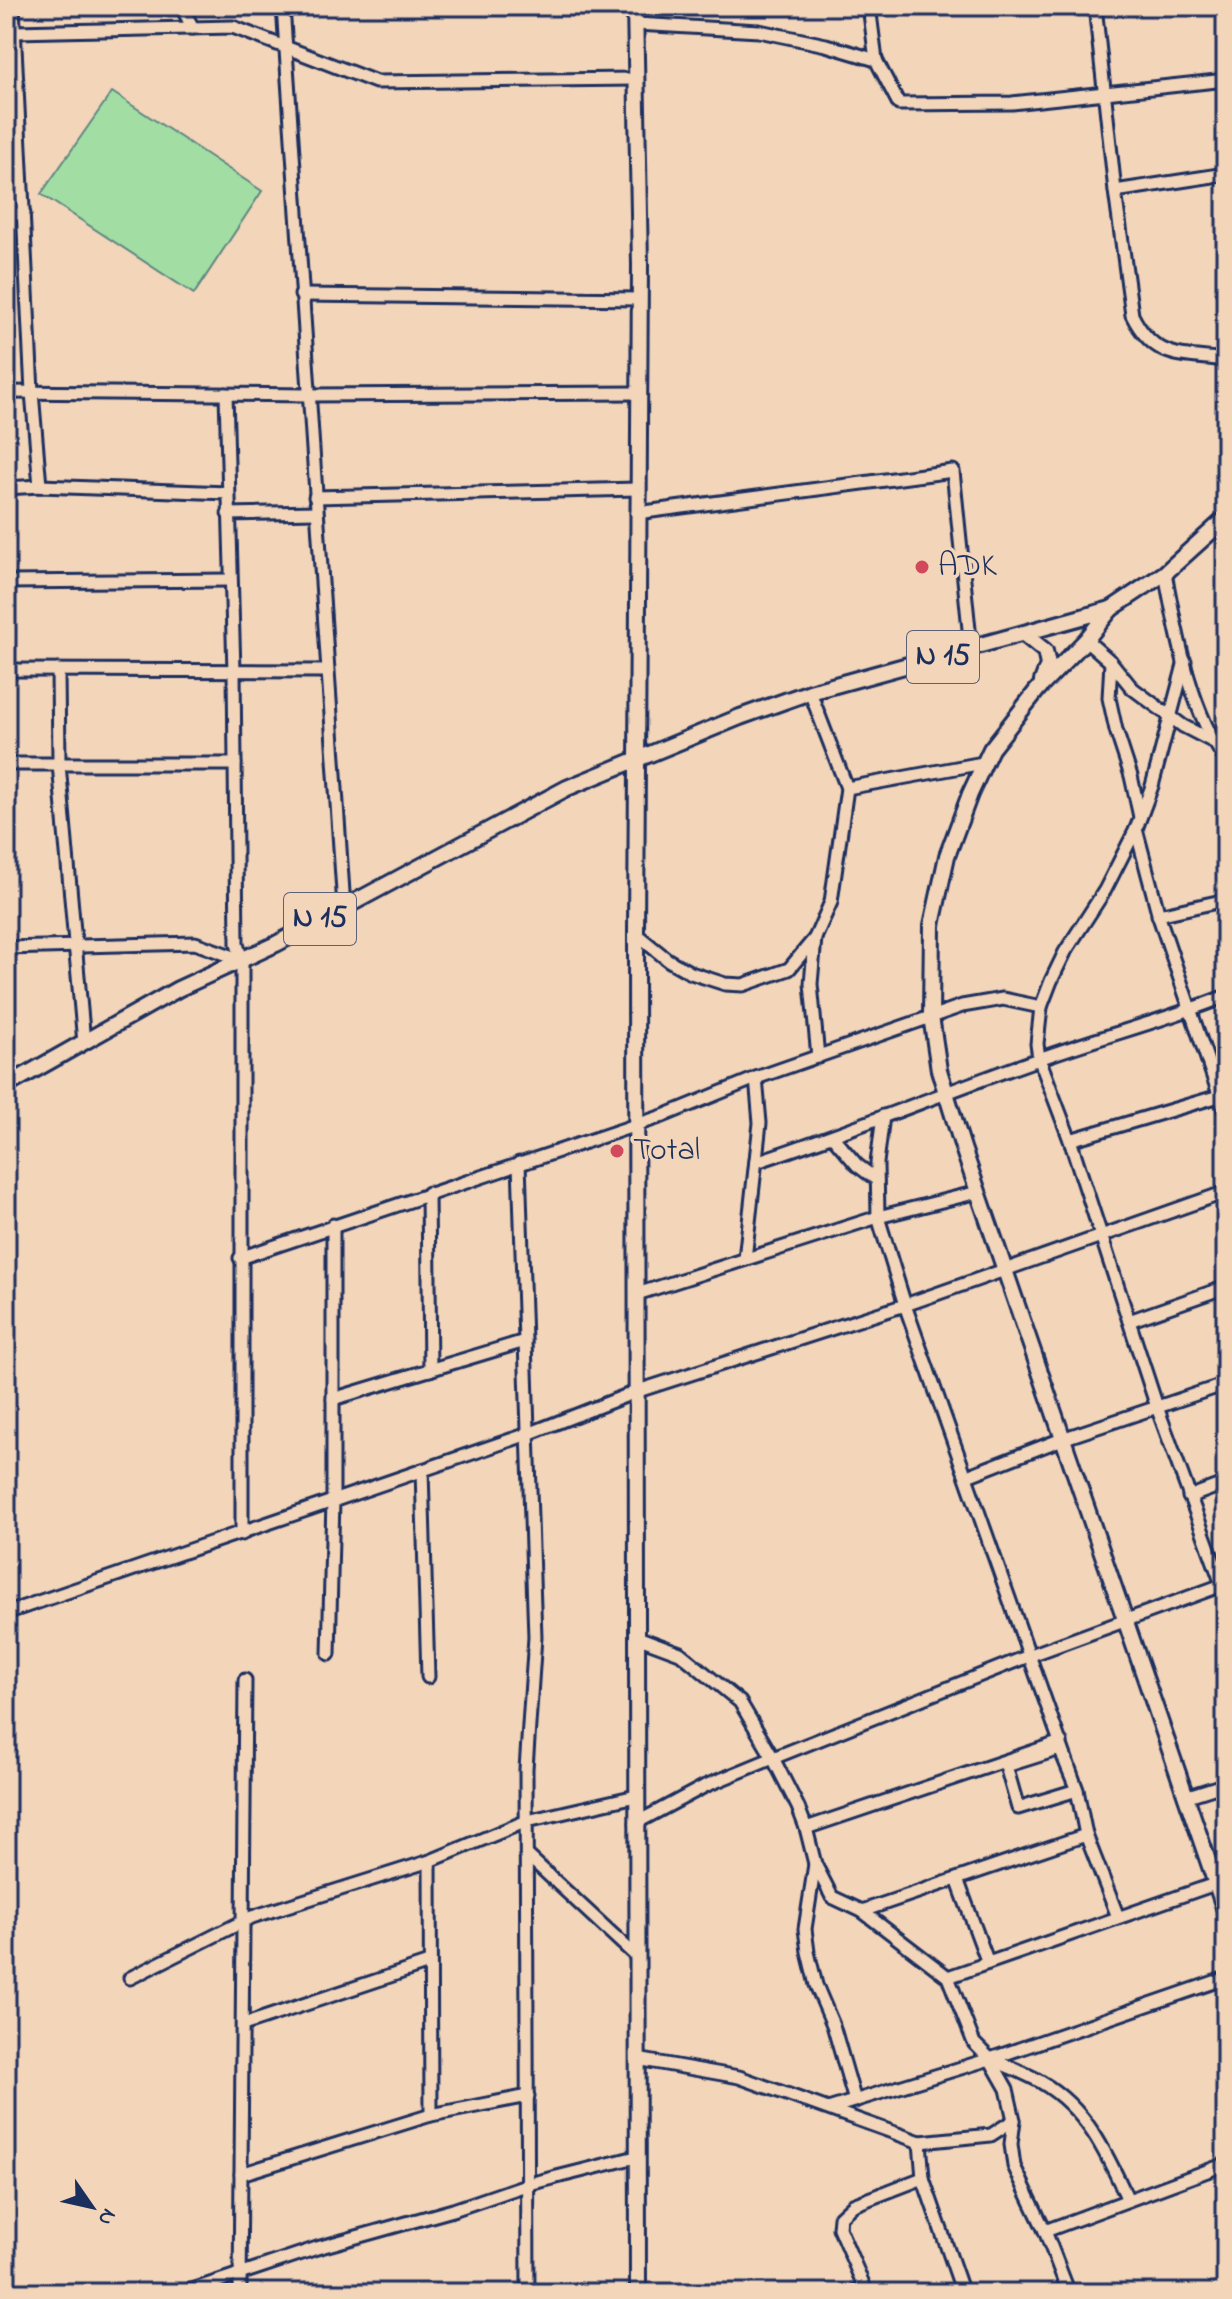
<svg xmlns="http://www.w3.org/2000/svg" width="1232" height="2299" font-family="'Indie Flower',sans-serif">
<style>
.pitch{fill:#a2dea4;stroke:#5e8681;stroke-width:2}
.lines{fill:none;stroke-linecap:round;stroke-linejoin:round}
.minor-casing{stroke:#1b2f5e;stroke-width:17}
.major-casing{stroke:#1b2f5e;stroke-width:20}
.minor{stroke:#f3d5b9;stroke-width:11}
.major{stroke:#f3d5b9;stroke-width:14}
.poi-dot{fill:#d1495b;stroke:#f3d5b9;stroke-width:3}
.labels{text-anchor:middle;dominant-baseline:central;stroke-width:7;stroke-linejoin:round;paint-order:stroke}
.shield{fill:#f3d5b9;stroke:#5c6179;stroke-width:2}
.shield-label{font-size:30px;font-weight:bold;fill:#1b2f5e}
.poi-label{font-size:32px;fill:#1b2f5e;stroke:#f3d5b9;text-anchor:start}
</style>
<rect width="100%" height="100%" fill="#f3d5b9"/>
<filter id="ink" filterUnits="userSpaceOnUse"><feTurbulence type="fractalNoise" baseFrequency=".0125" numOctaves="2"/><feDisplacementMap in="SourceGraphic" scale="16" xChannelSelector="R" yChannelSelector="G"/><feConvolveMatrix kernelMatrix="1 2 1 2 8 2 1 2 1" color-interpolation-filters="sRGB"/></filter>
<g filter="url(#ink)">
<!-- pitch -->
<polygon class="pitch" points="112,92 262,191 194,294 41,194"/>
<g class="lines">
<!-- minor casing -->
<g class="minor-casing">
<g id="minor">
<polyline points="13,6 32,392 40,486"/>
<polyline points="181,6 193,28"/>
<polyline points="283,6 344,907"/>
<polyline points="869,6 876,60"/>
<path d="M1095,6L1115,191L1132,315C1155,361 1181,354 1226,360"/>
<polyline points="636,24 759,31 826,45 876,60 899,104 1012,103 1226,80"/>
<polyline points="15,32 233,27 376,82 637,79"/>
<polyline points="1115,191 1226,174"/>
<polyline points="6,214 24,214"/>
<polyline points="301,295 639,299"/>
<polyline points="6,392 308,395 638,393"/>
<polyline points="226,394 234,671 237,944 242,960 242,1534"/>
<polyline points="6,488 40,486 228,493"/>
<polyline points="315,497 637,489"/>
<polyline points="637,513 953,471 971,649"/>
<polyline points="228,514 316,512"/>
<path d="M1165,573C1177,634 1189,709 1226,760"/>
<polyline points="6,582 230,580"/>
<polyline points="1086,640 1111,662 1132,688 1183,726 1212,741"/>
<polyline points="1185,661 1152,786 1136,829 1105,890 1065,952 1051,981 1041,1007 1037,1044 1039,1058 1070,1140 1157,1407 1226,1595"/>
<polyline points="1111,662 1109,698 1116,730 1131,776 1140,817"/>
<polyline points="6,670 327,671"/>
<polyline points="58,670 59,764 84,1043"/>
<polyline points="6,764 235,764"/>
<polyline points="847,788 983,763"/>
<polyline points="1136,829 1160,920 1226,1115"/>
<polyline points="1158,915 1226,900"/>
<polyline points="636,934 668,960 691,973 725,984 743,985 789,969 815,938 831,902 847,788 810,692"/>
<polyline points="815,938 811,984 818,1057"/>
<polyline points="6,948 195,943 242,960"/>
<polyline points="883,1116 877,1163 878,1217 905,1305 1077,1790 1086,1835 1118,1917"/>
<polyline points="833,1137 857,1165 877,1180"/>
<polyline points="1070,1140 1226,1094"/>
<path d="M756,1162C851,1131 942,1093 1036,1060C1099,1037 1164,1021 1226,996"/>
<polyline points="519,1163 535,1637 526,1769 528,2293"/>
<polyline points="428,1193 430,1370"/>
<polyline points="240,1258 663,1116 756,1078 962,1006 1003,999 1041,1007"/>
<polyline points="745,1259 760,1123 756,1078"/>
<polyline points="637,1294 878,1217 978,1192"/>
<polyline points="1129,1321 1226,1287"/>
<polyline points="333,1399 525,1341"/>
<polyline points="422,1470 428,1677"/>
<polyline points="967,1476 1062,1439 1226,1384"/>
<polyline points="1189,1497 1226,1483"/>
<polyline points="6,1613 528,1434 638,1391 905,1305 1226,1192"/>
<polyline points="637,1637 680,1653 740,1702 773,1758 798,1807 806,1828 815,1864 832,1897 862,1911 948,1977 974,2043 990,2059 1007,2089 1014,2120 1011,2144 1014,2166 1045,2231 1069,2293"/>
<polyline points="329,1654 333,1500 333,1225"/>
<polygon points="1060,1749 1077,1790 1018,1808 1006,1766"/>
<polyline points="1185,1797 1226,1784"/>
<polyline points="636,1823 705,1786 773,1758 1031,1655 1225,1584"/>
<polyline points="806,1828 1061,1742"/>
<polyline points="527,1855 637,1957"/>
<polyline points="430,1861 431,2115"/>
<polyline points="815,1864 805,1929 808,1952 816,1985 833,2025 855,2101"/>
<polyline points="957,1879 988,1963"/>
<polyline points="862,1911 1086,1835"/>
<polyline points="948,1977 1215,1884"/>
<polyline points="130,1978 252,1917 430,1861 527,1821 636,1796"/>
<polyline points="243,2025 429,1963"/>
<polyline points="637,2059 739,2077 920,2142 991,2135 1014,2120"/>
<path d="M990,2059C1007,2066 1026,2073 1041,2082C1087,2109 1107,2154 1128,2200"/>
<polyline points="831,2108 990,2059 1226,1978"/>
<polyline points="920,2142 923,2178 963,2293"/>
<polyline points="241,2174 431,2115 528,2096"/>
<polyline points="1045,2231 1226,2164"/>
<polyline points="183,2293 317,2248 453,2210 529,2184 636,2157"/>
<polyline points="240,2293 245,1680"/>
<polyline points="852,2293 865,2289"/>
<polyline points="867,2293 839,2228 840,2217 853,2205 923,2178"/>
</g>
</g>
<!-- major casing -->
<g class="major-casing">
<g id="major">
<polyline points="635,6 640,265 636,934 638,2293"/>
<polyline points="1111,609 1086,640 1038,689 991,749 970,794 947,856 932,925 931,1016 939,1070 963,1148 1226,1913"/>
<polyline points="1025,635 1045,651 1048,665 1042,681"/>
<polyline points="6,1086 178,989 276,944 567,788 740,717 810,692 1111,609 1165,573 1226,518"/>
</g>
</g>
<!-- minor -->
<use href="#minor" class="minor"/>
<!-- major -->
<use href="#major" class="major"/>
</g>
</g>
<!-- markers -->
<g class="poi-dot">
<circle cx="922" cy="567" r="8"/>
<circle cx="617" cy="1151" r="8"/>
</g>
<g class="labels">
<!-- shield labels -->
<g class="shield">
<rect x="907" y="631" width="72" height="52" rx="6"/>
<rect x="284" y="893" width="72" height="52" rx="6"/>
</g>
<g class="shield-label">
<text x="943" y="657">N 15</text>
<text x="320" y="919">N 15</text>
</g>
<!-- poi labels -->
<g class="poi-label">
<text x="938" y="567">ADK</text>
<text x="633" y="1151">Total</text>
</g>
</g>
<!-- margin -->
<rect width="1232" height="2299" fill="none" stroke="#f3d5b9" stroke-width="32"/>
<rect x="16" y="16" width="1200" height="2267" fill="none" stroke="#1b2f5e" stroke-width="3" filter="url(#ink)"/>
<!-- north arrow -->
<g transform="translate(92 2207) rotate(124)" stroke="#f3d5b9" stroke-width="6" paint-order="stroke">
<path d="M0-6L14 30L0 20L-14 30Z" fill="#1b2f5e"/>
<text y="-12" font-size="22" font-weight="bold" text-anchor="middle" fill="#1b2f5e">N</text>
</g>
</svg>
